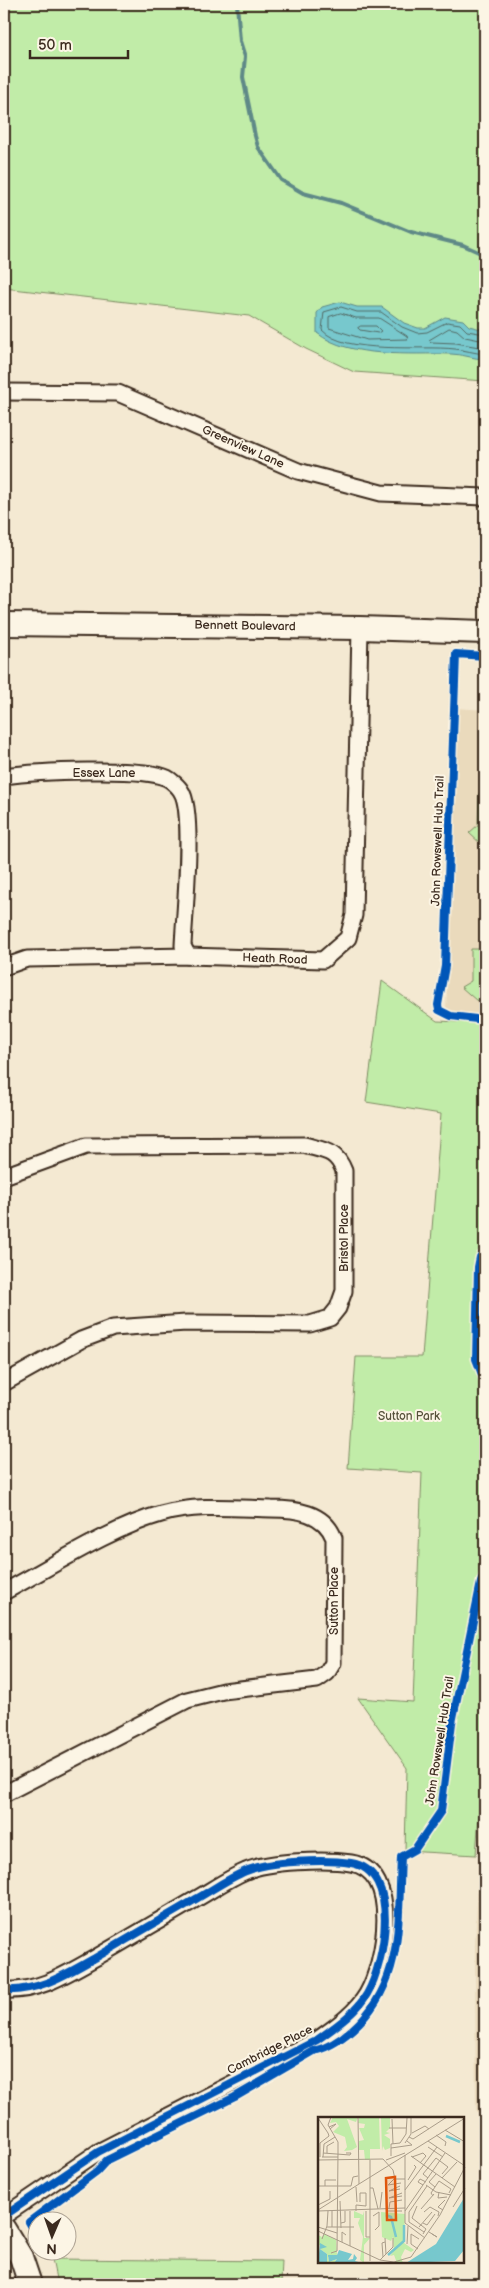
<svg xmlns="http://www.w3.org/2000/svg" width="489" height="2288" font-family="'Balsamiq Sans',sans-serif">
<style>
.built{fill:#eadabc}
.green{fill:#c1eca8;stroke:#7e8b63}
.water{fill:#77c8cd;stroke:#5f8987}
.lines{fill:none;stroke-linecap:round;stroke-linejoin:round}
.shore{stroke:#536964;stroke-width:1}
.stream{stroke:#5f8987;stroke-width:4}
.minor-casing{stroke:#3b2a1e;stroke-width:19}
.secondary-casing{stroke:#3b2a1e;stroke-width:26}
.minor{stroke:#fcf5e5;stroke-width:15}
.secondary{stroke:#fcf5e5;stroke-width:22}
.cycleway-casing{stroke:#fcf5e5;stroke-width:11}
.cycleway{stroke:#0057b8;stroke-width:8}
.labels{text-anchor:middle;dominant-baseline:central;stroke-width:4;stroke-linejoin:round;paint-order:stroke}
.street-label{font-size:12px;fill:#3b2a1e;stroke:#fcf5e5}
.park-label{font-size:12px;fill:#56513a;stroke:#fcf5e5}
.inset-river{fill:none;stroke:#77c8cd;stroke-width:2.5}
.inset-road{fill:none;stroke:#aa9d8a;stroke-width:1}
.view{fill:#df570d;fill-opacity:0.15;stroke:#df570d;stroke-width:2.5}
.inset-edge{fill:none;stroke:#3b2a1e;stroke-width:2.5}
</style>
<rect width="100%" height="100%" fill="#f4e9d2"/>
<filter id="ink" filterUnits="userSpaceOnUse"><feTurbulence type="fractalNoise" baseFrequency=".02" numOctaves="2"/><feDisplacementMap in="SourceGraphic" scale="10" xChannelSelector="R" yChannelSelector="G"/><feConvolveMatrix kernelMatrix="1 2 1 2 8 2 1 2 1" color-interpolation-filters="sRGB"/></filter>
<g filter="url(#ink)">
<!-- built -->
<g class="built">
<polygon points="456,708 485,710 485,1016 446,1014"/>
<polygon points="485,1733 485,2111 476,2112 475,1946"/>
</g>
<!-- green -->
<g class="green">
<polygon points="4,4 485,4 485,381 354,372 306,349 249,316 4,288"/>
<polygon points="479,793 485,794 485,839 481,844 469,833 478,825"/>
<polygon points="471,949 485,949 485,993 477,1001 461,987 471,981"/>
<polygon points="382,981 437,1021 485,1023 485,1733 476,1855 405,1851 407,1768 358,1698 413,1702 422,1473 348,1468 356,1357 422,1357 441,1114 366,1102"/>
<polygon points="52,2259 282,2261 281,2284 57,2284"/>
</g>
<!-- water -->
<path class="water" d="M340,302L357,307H382L404,323L418,328H425L445,317L463,320L469,326L485,330V359C473,359 463,354 451,354C411,353 350,359 317,333V313L322,307Z"/>
<g class="lines">
<!-- shore -->
<g class="shore">
<polygon points="341,313 356,318 379,318 407,336 408,339 367,340 329,328 329,317"/>
<polygon points="361,326 376,326 381,331 378,333 360,330 358,328"/>
<path d="M485,334L467,331L460,324L447,322L427,332L417,333L402,327L381,312H357L341,307L324,312L322,330C345,355 421,345 455,349C465,350 474,353 485,354"/>
<polyline points="485,341 465,337 457,330 449,328 429,340 431,342 456,343 485,348"/>
</g>
<!-- stream -->
<polyline class="stream" points="237,4 240,41 245,57 243,77 255,136 258,147 281,180 303,193 341,203 411,232 463,245 485,255"/>
<!-- minor casing -->
<g class="minor-casing">
<g id="minor">
<polyline points="4,392 118,393 298,471 381,493 485,497"/>
<path d="M4,776C33,772 143,766 167,778C171,780 179,787 181,791C195,811 184,917 183,946L188,956"/>
<polyline points="4,967 27,959 188,956 323,960 348,938 354,915 360,628"/>
<path d="M4,1176L86,1146L304,1145C325,1151 336,1150 344,1171V1291L338,1308L330,1318L310,1324L186,1323L113,1328L81,1340L4,1383"/>
<path d="M4,1592C51,1567 111,1528 161,1514C196,1504 234,1508 271,1509C296,1509 324,1512 334,1538L333,1663L327,1673L317,1680L223,1691L187,1700L4,1794"/>
<path d="M4,1990C39,1992 66,1974 95,1958C129,1938 162,1919 196,1899C212,1890 229,1878 246,1871C268,1861 326,1859 351,1863C402,1871 385,1963 367,1994C355,2014 335,2027 317,2040L98,2152L4,2216"/>
</g>
</g>
<!-- secondary casing -->
<g class="secondary-casing">
<g id="secondary">
<polyline points="4,624 360,628 485,632"/>
<polyline points="4,2229 21,2257 30,2284"/>
</g>
</g>
<!-- minor -->
<use href="#minor" class="minor"/>
<!-- secondary -->
<use href="#secondary" class="secondary"/>
<!-- cycleway casing -->
<g class="cycleway-casing">
<g id="cycleway">
<polyline points="485,656 456,654 445,966 438,1005 439,1010 451,1016 485,1020"/>
<polyline points="485,1251 480,1257 478,1267 476,1359 485,1382"/>
<path d="M4,1990C39,1992 66,1974 95,1958C129,1938 162,1919 196,1899C212,1890 229,1878 246,1871C268,1861 326,1859 351,1863C402,1871 385,1963 367,1994C355,2014 335,2027 317,2040L98,2152L4,2216"/>
<path d="M38,2237L29,2222L97,2171L107,2160L235,2097L314,2051C332,2047 346,2036 359,2023C404,1978 398,1916 401,1857L415,1849L441,1811L452,1723L481,1582L485,1573"/>
</g>
</g>
<!-- cycleway -->
<use href="#cycleway" class="cycleway"/>
</g>
</g>
<g class="labels">
<!-- street labels -->
<g class="street-label">
<text transform="translate(243 447) rotate(24)">Greenview Lane</text>
<text transform="translate(245 626) rotate(1)">Bennett Boulevard</text>
<text x="104" y="773">Essex Lane</text>
<text transform="translate(438 841) rotate(-88)">John Rowswell Hub Trail</text>
<text transform="translate(275 959) rotate(2)">Heath Road</text>
<text transform="translate(344 1238) rotate(-90)">Bristol Place</text>
<text transform="translate(334 1601) rotate(-90)">Sutton Place</text>
<text transform="translate(440 1741) rotate(-81)">John Rowswell Hub Trail</text>
<text transform="translate(270 2050) rotate(-27)">Cambridge Place</text>
</g>
<!-- park labels -->
<g class="park-label">
<text x="409" y="1416">Sutton Park</text>
</g>
</g>
<!-- overview -->
<g transform="translate(318 2117)">
<rect width="146" height="146" fill="#f4e9d2"/>
<path d="M15,0H40L38,5L29,2L39,30L34,33L26,34L29,30L27,20L15,15L21,9L18,5L12,6ZM41,0H61L62,32H52V43H47L46,33H41V24L46,23L41,11H46L47,7L40,6ZM63,0H88L72,1V11L68,15L72,16L66,18L72,22V31L67,33L65,29L64,34ZM36,94L45,98L46,94V121H52L46,128V146L42,143L45,120L40,106L42,101H36ZM63,95L87,97L86,126L96,133L93,135L87,132L83,140L85,146H79L76,138L72,139L76,134L75,120L73,124L64,120ZM6,117L18,123L19,138L10,140L11,145L19,142L16,146H9V137L2,132L6,129L0,128V118L4,120Z" fill="#c1eca8"/>
<path d="M146,81V133L137,144L88,146L118,127ZM2,126L9,130L2,132L9,137V146H0ZM21,133L34,137L30,143L35,142L36,137L39,141L37,144L44,146H16L19,142L11,145L10,138H19Z" fill="#77c8cd"/>
<path class="inset-river" d="M128,19L142,25M68,98L73,100L78,120M70,138L86,124V108"/>
<path class="inset-road" d="M13,0L10,8L20,25V36L19,134L13,136M40,0L41,67L147,1M0,1L10,16M74,2L75,27M11,10L18,7L12,12M71,11H88M127,13L147,25M94,16L107,9L111,12M118,18L128,25L127,29M91,20L95,22L129,0M110,24L147,49M87,26L93,17V0M110,30L125,40M73,31L94,28L89,24M5,36L32,38L33,36H28M9,36V29L16,25M87,38V106L107,121M73,39V27L82,26L88,17L89,1M93,39L137,70M2,40V26L11,19L10,16M4,40H20M5,40L6,27L17,20M94,40L105,36L108,39L102,46M0,43L65,42L75,53L77,62H87M52,43V144M68,43L87,36M77,61L70,68L83,66M110,61L105,57L118,41L130,50L124,57M124,61L139,45M90,63L98,50L96,48M105,68L100,65L102,62L108,65M108,68L118,75L133,78M0,69H33L35,60L40,59M7,69V63H18M82,69L71,74L82,72M38,70L39,85M117,70L111,65L118,57M52,71H55L60,92M87,73L119,30M121,75L120,81L129,80M84,76L71,81L84,79M115,79L113,76L121,64L133,72L131,76M22,84L23,111M0,88L12,82V74M99,89L94,101L108,112L105,117M135,90L147,71M62,91L64,75M71,91L72,85L84,83M103,92L116,77M0,93L41,67M125,93L120,90L127,83M0,94L87,91M14,94V110M32,94V129M38,94V88L48,89V76H42V85M48,94V120H52M68,94H84M87,94L127,36M106,95L112,90L121,95L120,99M55,99L61,95V109L57,113M23,106L27,105V94M105,106L109,108L117,97M0,110L19,116M9,110H36M101,110L114,95M0,114L62,143L76,145L93,140L122,98L147,50M106,115L91,105V95L109,69M111,115L119,120L114,117M67,121L68,137M4,122L9,109L10,94M24,125V115L28,118M89,127L90,109M100,132L93,127V117L101,122M65,140L64,126L67,125M62,143L75,130V121"/>
<path class="view" d="M77,60L78,103H69L68,61Z"/>
<rect width="146" height="146" class="inset-edge"/>
</g>
<!-- margin -->
<rect width="489" height="2288" fill="none" stroke="#fcf5e5" stroke-width="20"/>
<rect x="10" y="10" width="469" height="2268" fill="none" stroke="#3b2a1e" stroke-width="2" filter="url(#ink)"/>
<!-- north arrow -->
<g transform="translate(52 2236) rotate(182)"><circle r="24" fill="#fcf5e5" stroke="#afa495"/>
<path d="M0-4L9 19L0 12L-9 19Z" fill="#3b2a1e"/>
<text y="-8" font-size="14" font-weight="bold" text-anchor="middle" fill="#3b2a1e">N</text>
</g>
<!-- scale -->
<path d="M30 50v8h98v-8" fill="none" stroke="#3b2a1e" stroke-width="2.5"/>
<text x="38" y="50" font-size="15" fill="#3b2a1e" stroke="#fcf5e5" stroke-width="4" paint-order="stroke">50 m</text>
</svg>
